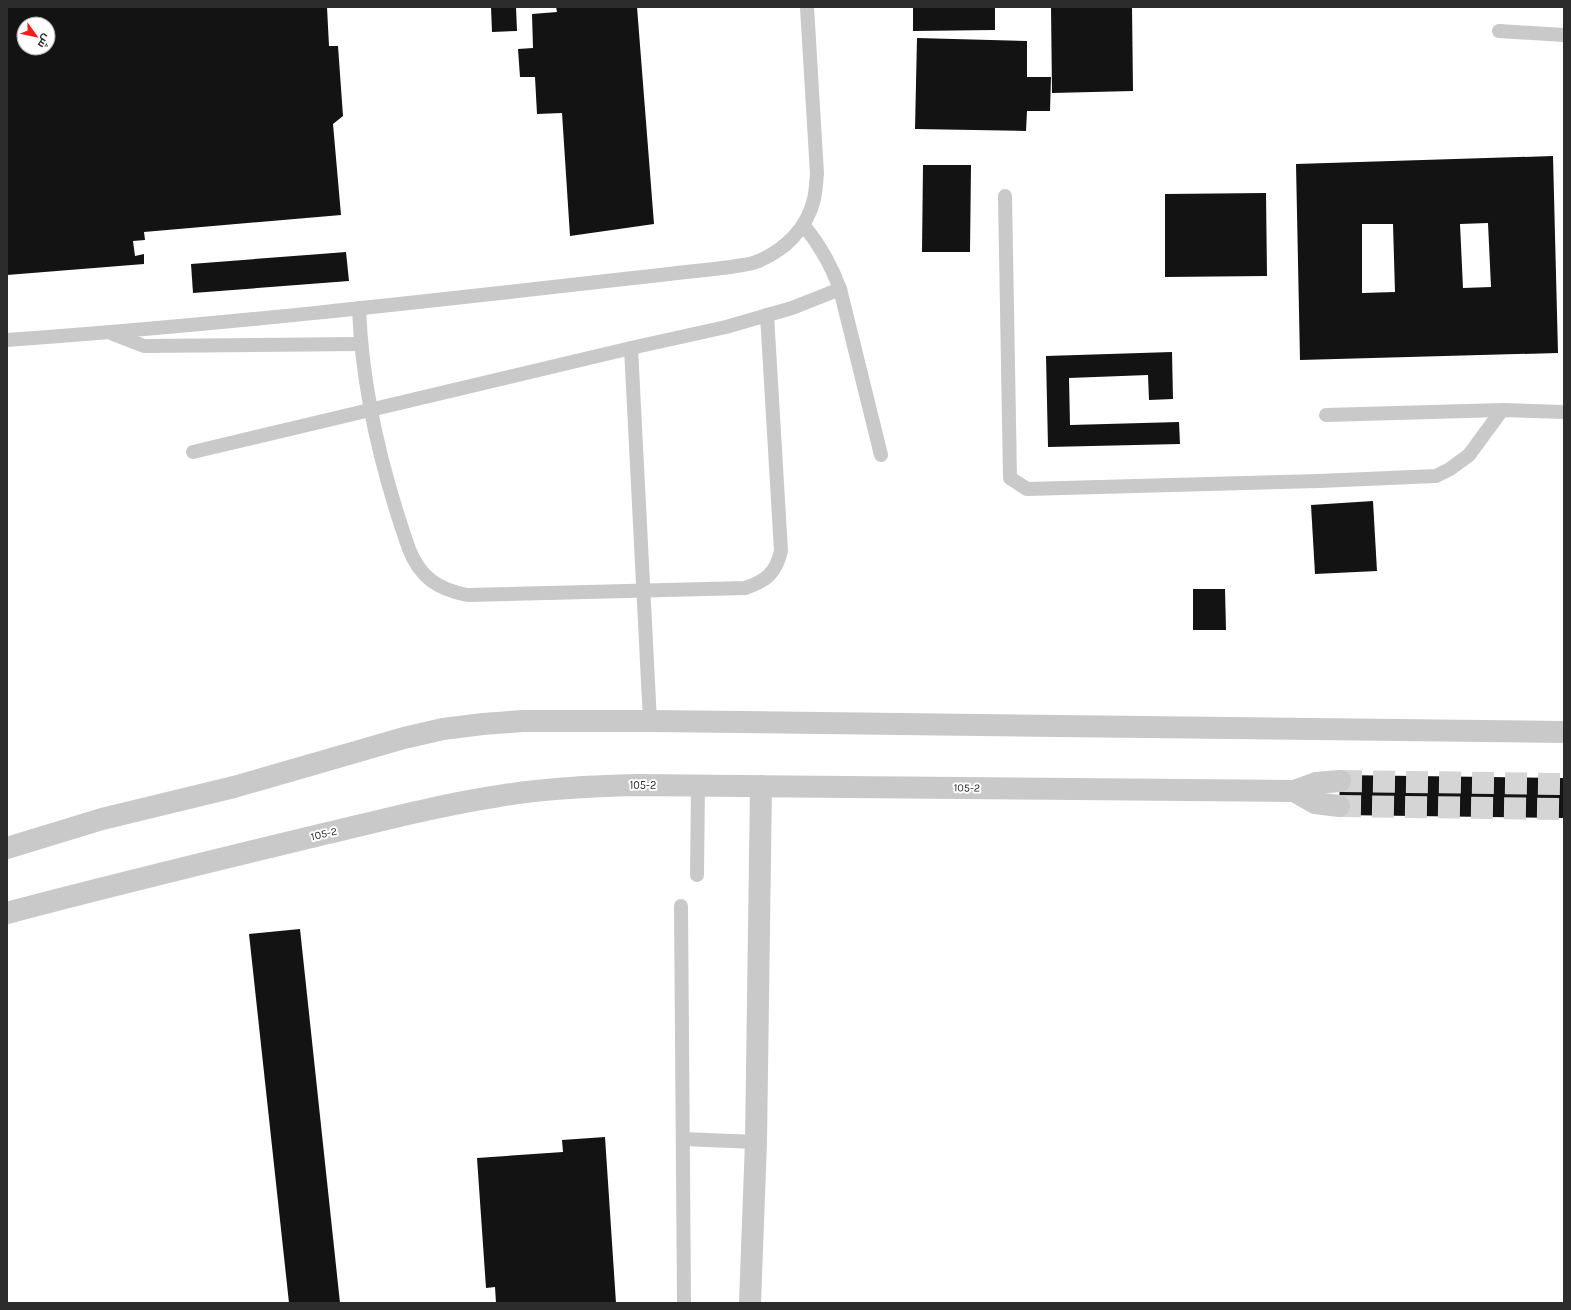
<svg xmlns="http://www.w3.org/2000/svg" width="1571" height="1310" font-family="Karla,Cairo,sans-serif">
<style>
.building{fill:#131313;fill-rule:evenodd}
.lines{fill:none;stroke-linecap:round;stroke-linejoin:round}
.street-tunnel{stroke:#d5d5d5;stroke-width:22;stroke-dasharray:22 11;stroke-linecap:butt}
.lane{stroke:#c9c9c9;stroke-width:14}
.street{stroke:#c9c9c9;stroke-width:22}
.labels{text-anchor:middle;dominant-baseline:central;stroke-width:4;stroke-linejoin:round;paint-order:stroke}
.street-label{font-size:11px;fill:#2c2c2c;stroke:#fff}
</style>
<rect width="100%" height="100%" fill="#fff"/>
<!-- building -->
<g class="building">
<path d="M7,7H327L329,46H338L343,116L333,124L341,215L144,232L145,240L133,241L135,256L144,254V264L7,275ZM24,24H48V48H24Z"/>
<polygon points="491,7 516,7 517,31 492,32"/>
<polygon points="556,7 637,7 654,224 570,236 562,113 537,114 535,77 520,77 518,49 533,48 532,14 557,12"/>
<polygon points="913,7 995,7 995,30 913,31"/>
<polygon points="1051,7 1132,7 1133,91 1052,93"/>
<polygon points="917,38 1027,41 1027,77 1051,77 1050,111 1027,111 1026,131 915,129"/>
<path d="M1553,156L1558,353L1300,360L1296,164ZM1488,223L1491,287L1463,288L1460,224ZM1362,224H1393L1395,292L1362,293Z"/>
<polygon points="923,165 971,165 970,252 922,252"/>
<polygon points="1266,193 1267,276 1165,277 1165,194"/>
<polygon points="346,252 349,281 193,293 191,264"/>
<polygon points="1172,352 1173,399 1149,400 1148,375 1069,378 1070,425 1179,422 1180,444 1048,447 1046,356"/>
<polygon points="1373,501 1377,571 1315,574 1311,505"/>
<polygon points="1193,589 1225,589 1226,630 1193,630"/>
<polygon points="1340,775 1564,778 1564,818 1339,815"/>
<polygon points="300,929 340,1303 289,1303 249,934"/>
<polygon points="605,1137 616,1303 496,1303 495,1287 486,1288 477,1158 563,1152 562,1140"/>
</g>
<g class="lines">
<!-- street-tunnel -->
<g class="street-tunnel">
<polyline points="1340,781 1564,784"/>
<polyline points="1339,806 1564,809"/>
</g>
<!-- lane -->
<g class="lane">
<polyline points="1499,31 1564,35"/>
<polyline points="1005,196 1010,478 1027,489 1319,481 1436,476 1450,469 1469,455 1502,410"/>
<path d="M804,226C820,245 831,265 840,289L881,455"/>
<path d="M359,308C362,390 382,472 409,549C420,577 437,589 467,595L745,588C766,581 776,573 781,551L767,315"/>
<polyline points="113,334 144,346 360,344"/>
<path d="M7,340C249,323 490,294 731,267C739,265 748,265 756,262C784,251 807,229 814,199C816,191 816,182 817,174L807,7"/>
<polyline points="631,348 650,721"/>
<polyline points="1326,415 1502,410 1564,412"/>
<polyline points="193,452 631,348 726,327 792,308 840,289"/>
<polyline points="697,875 698,785"/>
<polyline points="681,906 684,1303"/>
<polyline points="683,1139 756,1142"/>
</g>
<!-- street -->
<g class="street">
<polyline points="1294,791 1315,803 1339,806"/>
<polyline points="7,848 102,819 234,787 404,738 443,729 483,724 523,721 650,721 1564,732"/>
<path d="M7,913C105,887 204,863 303,839C368,824 433,806 499,796C545,788 592,786 638,785L1294,791L1316,783L1340,781"/>
<polyline points="750,1303 756,1142 761,786"/>
</g>
</g>
<g class="labels">
<!-- street labels -->
<g class="street-label">
<text x="643" y="785">105-2</text>
<text transform="translate(967 788) rotate(1)">105-2</text>
<text transform="translate(324 834) rotate(-13)">105-2</text>
</g>
</g>
<!-- border -->
<rect width="1571" height="1310" fill="none" stroke="#2c2c2c" stroke-width="16"/>
<!-- north arrow -->
<g transform="translate(36 36) rotate(123)"><circle r="19" fill="#ffffff" stroke="#ababab"/>
<path d="M0-3L7 15L0 10L-7 15Z" fill="#f71b1f"/>
<text y="-6" font-size="11" font-weight="bold" text-anchor="middle" fill="#2c2c2c">ش</text>
</g>
</svg>
